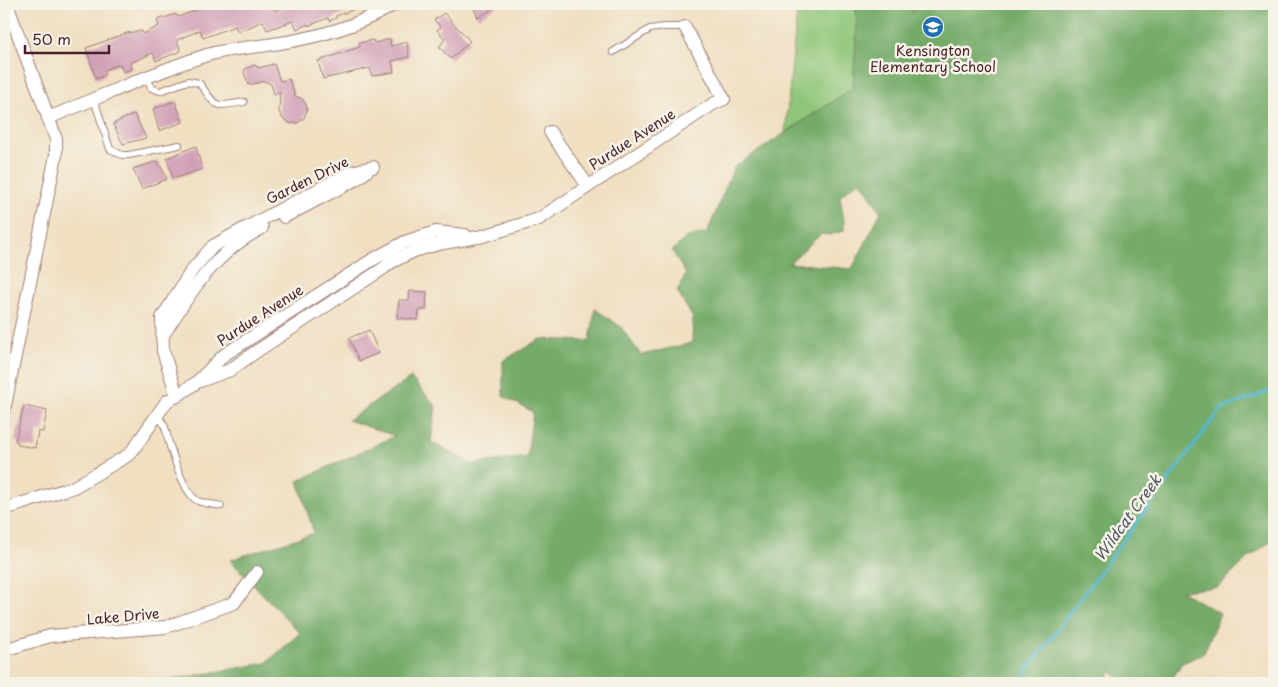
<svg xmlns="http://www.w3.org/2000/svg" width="1278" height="687" font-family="'Playpen Sans',sans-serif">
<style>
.green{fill:#90c679;stroke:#6d7252}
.forest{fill:#74ab69;stroke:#5f654a;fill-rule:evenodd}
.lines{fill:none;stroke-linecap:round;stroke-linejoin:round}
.stream{stroke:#51b8cf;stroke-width:3}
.building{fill:#d1a0b7}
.service-casing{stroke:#9d7f76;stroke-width:8}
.minor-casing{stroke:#9d7f76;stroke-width:14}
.service{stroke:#fff;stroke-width:6}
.minor{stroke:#fff;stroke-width:12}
.labels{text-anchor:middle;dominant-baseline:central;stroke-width:5;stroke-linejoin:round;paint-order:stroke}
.poi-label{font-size:14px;fill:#4a1f2b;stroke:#f7f3e8}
.street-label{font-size:14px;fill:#4a1f2b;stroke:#f7f3e8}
.water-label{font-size:15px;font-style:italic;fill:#4c5564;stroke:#f7f3e8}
</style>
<rect width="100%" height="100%" fill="#f7f3e8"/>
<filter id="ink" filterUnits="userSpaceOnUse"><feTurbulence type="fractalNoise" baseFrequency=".02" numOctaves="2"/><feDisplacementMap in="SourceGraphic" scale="10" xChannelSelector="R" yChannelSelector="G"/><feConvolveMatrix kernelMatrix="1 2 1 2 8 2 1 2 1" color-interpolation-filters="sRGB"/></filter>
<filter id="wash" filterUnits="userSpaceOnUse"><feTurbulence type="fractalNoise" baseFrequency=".0096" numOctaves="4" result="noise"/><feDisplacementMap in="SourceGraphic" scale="20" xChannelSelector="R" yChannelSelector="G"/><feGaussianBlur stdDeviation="1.12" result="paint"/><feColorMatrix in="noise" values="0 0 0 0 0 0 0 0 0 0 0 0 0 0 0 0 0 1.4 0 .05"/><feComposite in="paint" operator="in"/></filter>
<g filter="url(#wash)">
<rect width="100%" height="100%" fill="#f0dfc1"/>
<!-- green -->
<polygon class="green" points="789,4 855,4 857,24 853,88 785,133 797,13"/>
<!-- forest -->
<path class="forest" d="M855,4H908L913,13V4H1274V539L1247,559L1218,587L1180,591L1220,613L1204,653L1181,664L1170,683H1125L1112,672L1102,683H152L266,663L300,633L230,560L314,533L298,481L395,436L348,420L411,378L436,406L431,442L472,464L527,457L533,412L503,396V361L540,339L590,341L595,309L621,327L641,355L692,343L693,318L677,291L686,274L672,251L687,237L707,233L734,167L853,88L857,24ZM860,180L881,212L852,269L789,263L821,234L829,235L844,231V221L840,196Z"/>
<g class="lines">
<!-- stream -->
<polyline class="stream" points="1018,683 1221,409 1274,390"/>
</g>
<g id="blocks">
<!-- building -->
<g class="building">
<polygon points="211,4 273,4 276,11 295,4 366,4 366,5 336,16 336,18 329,21 328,18 308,26 308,24 297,29 293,21 267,30 263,21 238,32 235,26 203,38 200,30 177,40 181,51 156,61 153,53 130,63 132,69 123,72 120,64 104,70 105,75 96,79 86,48 127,33 142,31 143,34 159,26 157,20 176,14 178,17"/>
<polygon points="472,4 500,4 478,18"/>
<polygon points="444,13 470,41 451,59 439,47 445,39 437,30 441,27 434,20"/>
<polygon points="390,39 391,46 407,42 409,57 392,61 394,72 372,76 370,68 323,79 318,61 360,47 359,43 373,40 374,43"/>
<polygon points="274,64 280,81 289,79 295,96 302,99 306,104 307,110 304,118 298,123 289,123 282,118 279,112 280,92 274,94 271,84 264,81 249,85 244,73 245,69 255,65 258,68"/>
<polygon points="175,101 183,122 159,131 153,109"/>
<polygon points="134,114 146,138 123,144 113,124"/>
<polygon points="196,146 202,169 173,179 167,158"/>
<polygon points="158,161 167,179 142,189 133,169"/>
<polygon points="410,291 427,292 426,310 419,310 418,320 397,318 399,300 409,300"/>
<polygon points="369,330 379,353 359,361 349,338"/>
<polygon points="24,406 47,411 43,432 38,431 35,448 18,445 18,442 15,441"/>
</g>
</g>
</g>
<g filter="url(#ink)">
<use href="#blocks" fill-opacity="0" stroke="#9d7f76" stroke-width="1"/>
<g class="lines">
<!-- service casing -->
<g class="service-casing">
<g id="service">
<polyline points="613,52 650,29 664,27 685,27"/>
<path d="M148,78L151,88L160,91L188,81L199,83C218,107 211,108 244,102"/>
<polyline points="94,99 110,149 122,155 129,155 179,145"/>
<path d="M157,416C166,423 166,432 169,443C174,458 184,494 198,501C205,504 214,504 221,506"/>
</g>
</g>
<!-- minor casing -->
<g class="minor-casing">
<g id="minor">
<path d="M48,118C101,97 153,72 207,55C227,49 247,48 267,45C312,39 356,28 395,4"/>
<polyline points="550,132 588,186"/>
<polyline points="284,217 355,180 367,171"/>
<path d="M162,337C190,292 214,253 262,228"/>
<polyline points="197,382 230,370 257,351 384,268 390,263 414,251 438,244 483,236 539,219 713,104 724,99 685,27"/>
<polyline points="177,396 163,351 162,318 192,270 213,246 242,230 351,172 373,167"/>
<polyline points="4,410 56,155 56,139 7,4"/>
<polyline points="4,509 74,487 130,454 167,401 177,396 197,382 224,355 372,260 405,242 436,232 465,235"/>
<polyline points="4,650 50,636 166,627 234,603 257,572"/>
</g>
</g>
<!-- service -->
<use href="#service" class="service"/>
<!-- minor -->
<use href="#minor" class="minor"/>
</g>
</g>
<!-- icons -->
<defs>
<g id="school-disc" transform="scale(1.125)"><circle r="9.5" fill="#1f6fb2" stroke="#f7f3e8"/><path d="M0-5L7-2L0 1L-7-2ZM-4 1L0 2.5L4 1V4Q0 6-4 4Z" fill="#fff"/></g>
</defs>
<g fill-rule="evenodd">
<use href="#school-disc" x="933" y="27"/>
</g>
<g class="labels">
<!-- poi labels -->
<g class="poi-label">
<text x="933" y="50">Kensington<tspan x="933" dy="16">Elementary School</tspan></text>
</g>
<!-- street labels -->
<g class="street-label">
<text transform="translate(632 139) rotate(-33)">Purdue Avenue</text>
<text transform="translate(307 180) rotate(-26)">Garden Drive</text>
<text transform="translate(260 315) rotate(-33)">Purdue Avenue</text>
<text transform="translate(123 616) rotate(-5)">Lake Drive</text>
</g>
<!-- water labels -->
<g class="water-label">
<text transform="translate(1127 517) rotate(-54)">Wildcat Creek</text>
</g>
</g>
<!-- margin -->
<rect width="1278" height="687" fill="none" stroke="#f7f3e8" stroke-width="20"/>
<!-- scale -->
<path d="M25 45v8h84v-8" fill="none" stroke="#4a1f2b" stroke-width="2.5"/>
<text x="32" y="45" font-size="15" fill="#4a1f2b" stroke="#f7f3e8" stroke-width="4" paint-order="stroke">50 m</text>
</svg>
